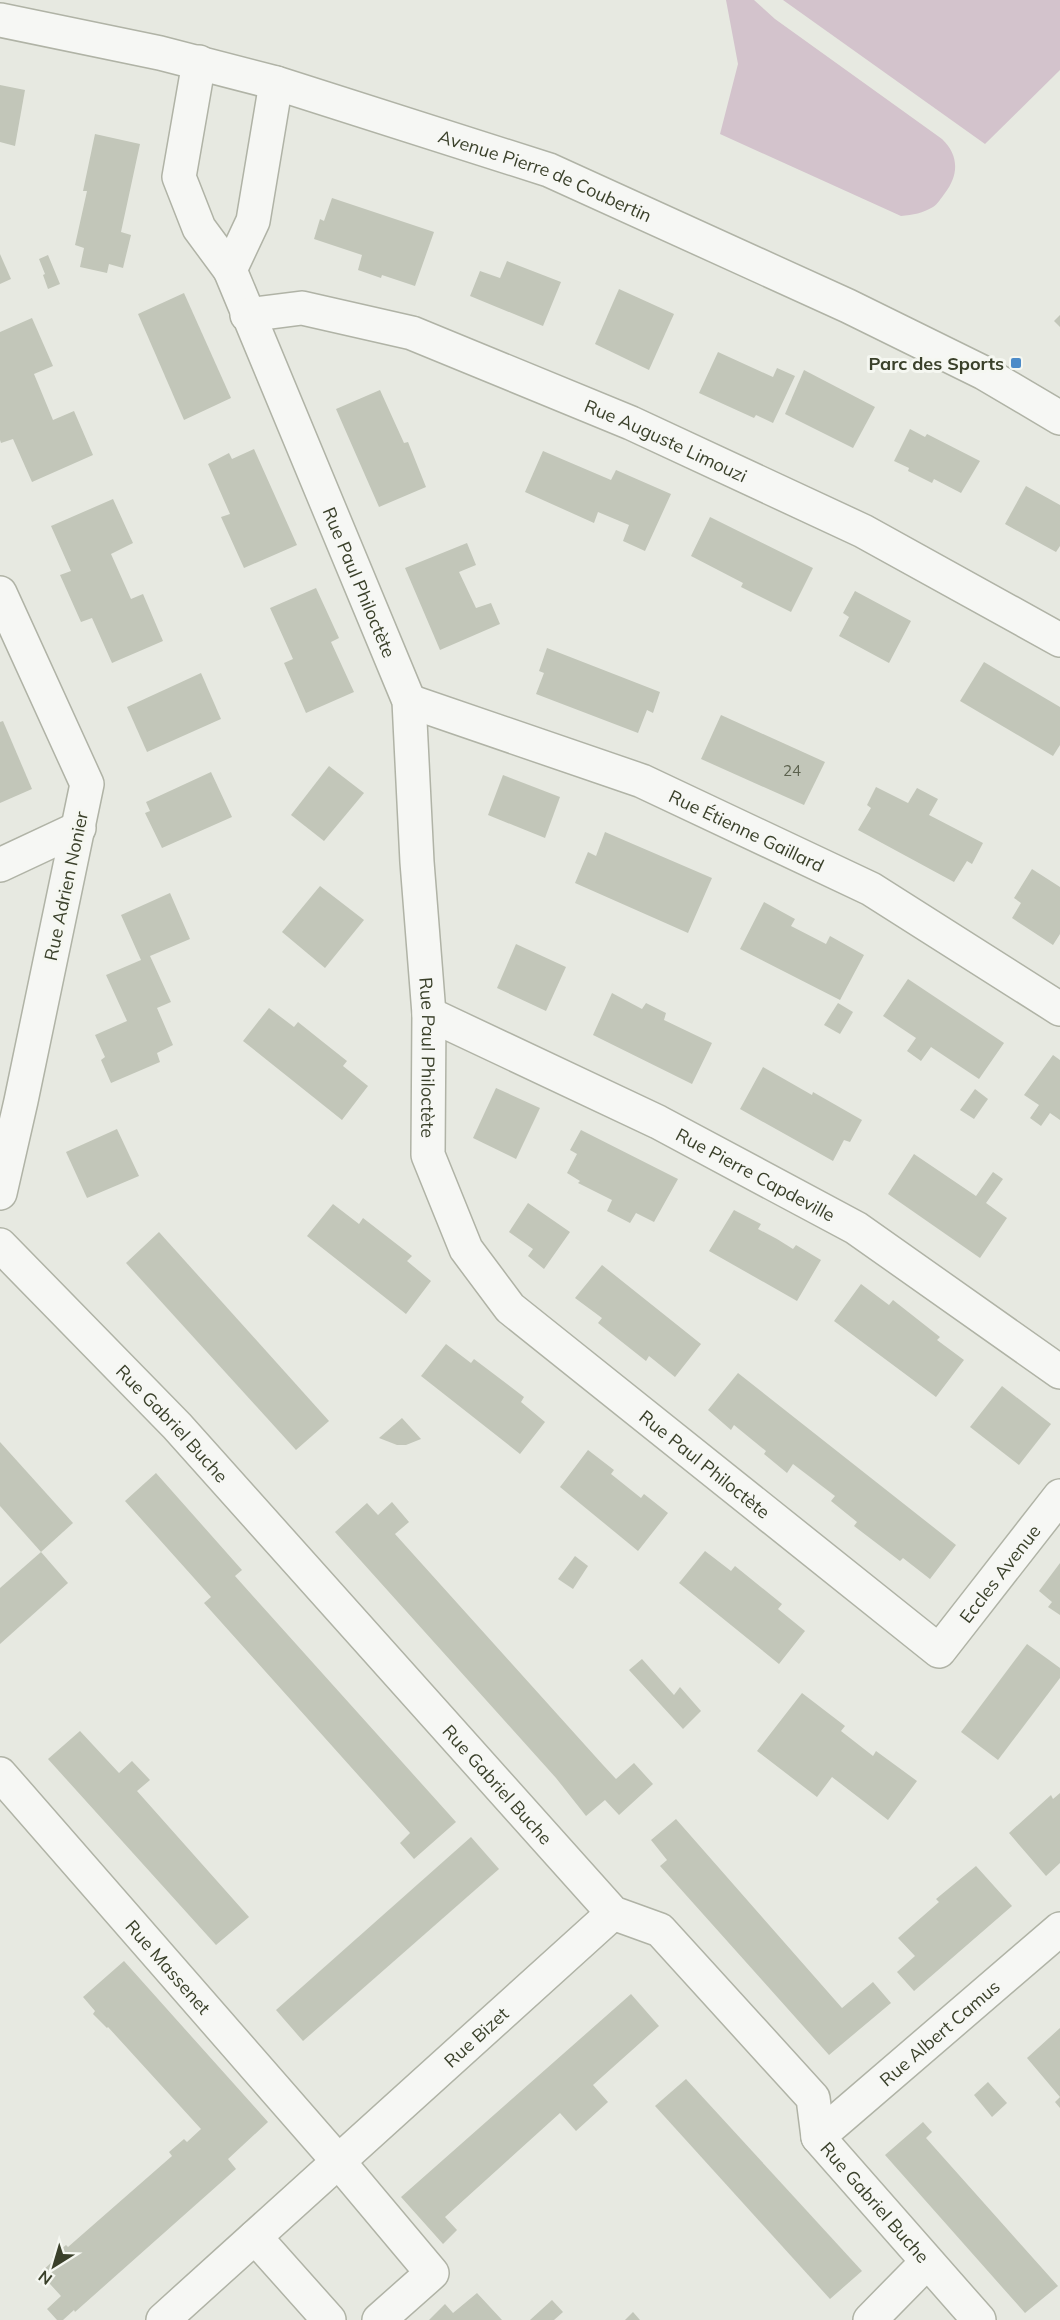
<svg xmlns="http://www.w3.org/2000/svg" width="1060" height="2320" font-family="Mulish,sans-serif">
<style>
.green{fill:#d3c3cc}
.building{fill:#c2c6b9}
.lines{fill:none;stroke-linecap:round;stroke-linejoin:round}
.minor-casing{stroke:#b0b3a6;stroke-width:36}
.minor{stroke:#f6f7f4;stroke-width:33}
.poi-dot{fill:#4c8bc8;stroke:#f5f7f1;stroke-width:2}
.labels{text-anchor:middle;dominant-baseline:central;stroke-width:6;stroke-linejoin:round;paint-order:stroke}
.number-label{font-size:15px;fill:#5c624e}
.street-label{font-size:18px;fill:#3a402a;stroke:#f5f7f1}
.poi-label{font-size:18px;font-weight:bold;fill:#3a402a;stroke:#f5f7f1;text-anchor:end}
</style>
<rect width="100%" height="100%" fill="#e7e9e1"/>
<!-- green -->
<g class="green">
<path d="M726,0H754L775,19L942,139C959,155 959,175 945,193C941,198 938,204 933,207C923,213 913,215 901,216L720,134L738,64Z"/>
<polygon points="783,0 1060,0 1060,70 985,144"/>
</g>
<!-- building -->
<g class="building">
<polygon points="0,85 25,90 15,146 0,142"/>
<polygon points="95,134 140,144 121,232 131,235 123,268 109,264 107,273 80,267 84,248 75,245 87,191 83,191"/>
<polygon points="332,198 434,232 415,286 382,275 381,278 358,270 362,255 314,239 320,219 324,221"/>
<polygon points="0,254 11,279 0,284"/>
<polygon points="48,255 60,284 48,289 43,275 45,274 39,259"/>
<polygon points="507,261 561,282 543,326 470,296 480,271 500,278"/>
<polygon points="619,289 674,314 649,370 595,344"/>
<polygon points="184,293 231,398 184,420 138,314"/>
<polygon points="1060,315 1060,327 1054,321"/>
<polygon points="32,318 53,366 34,374 53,420 74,411 93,455 32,482 13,439 1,443 0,440 0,332"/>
<polygon points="718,352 773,377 777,368 795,376 773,423 756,415 754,418 699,393"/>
<polygon points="804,370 875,407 853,448 785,414"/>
<polygon points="380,390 404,443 408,442 426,487 379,507 336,409"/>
<polygon points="910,429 925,437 927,434 980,461 961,493 934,479 932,483 908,471 909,468 894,461"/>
<polygon points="254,449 297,545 244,568 221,517 230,514 208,464 229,453 232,459"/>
<polygon points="543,451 611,480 616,470 671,494 645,551 623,541 629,525 598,512 594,523 525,492"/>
<polygon points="1026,486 1060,505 1060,546 1056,552 1005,524"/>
<polygon points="113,499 133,543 111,554 131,599 143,594 163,641 112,663 92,618 81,622 60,575 71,571 51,526"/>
<polygon points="710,517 813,568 791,612 741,587 743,583 691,556"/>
<polygon points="467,543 476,565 459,572 476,608 491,603 500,624 440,650 405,568"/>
<polygon points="316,588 339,638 331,642 354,692 306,713 284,663 293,659 270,608"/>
<polygon points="855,591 911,621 889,663 839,636 849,617 843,613"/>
<polygon points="547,648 660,692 653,713 647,710 638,733 536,694 544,673 539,671"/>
<polygon points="984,662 1060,707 1060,745 1053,756 960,701"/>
<polygon points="201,673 221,719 147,752 127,707"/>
<polygon points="721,715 825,762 804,805 701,759"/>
<polygon points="3,721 32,789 0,803 0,722"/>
<polygon points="329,766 364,793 324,841 291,815"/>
<polygon points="211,772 232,817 162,848 145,813 150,811 146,802"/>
<polygon points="503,775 560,797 545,838 488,815"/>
<polygon points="876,787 908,803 917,788 938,799 929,815 983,843 972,864 967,861 954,882 858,830 871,808 867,805"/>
<polygon points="605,832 712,878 688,933 575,883 588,852 596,856"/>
<polygon points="1032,869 1060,887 1060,934 1053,945 1012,918 1021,903 1014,898"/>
<polygon points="320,886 364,920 325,968 282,932"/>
<polygon points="170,893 190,939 150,956 171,1002 157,1008 173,1045 157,1053 160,1062 111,1083 101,1060 105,1057 95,1035 127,1021 106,975 141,960 121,915"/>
<polygon points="764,902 795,919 791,926 826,944 830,936 864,955 840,1000 740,949"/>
<polygon points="516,944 566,967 546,1011 497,988"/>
<polygon points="908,979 1004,1043 979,1079 931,1047 921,1061 907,1051 916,1038 883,1016"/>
<polygon points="612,993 642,1009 646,1003 666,1013 664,1020 712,1043 692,1084 593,1035"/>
<polygon points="838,1003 853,1012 840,1034 824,1025"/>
<polygon points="269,1008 294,1027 298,1022 323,1042 347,1061 343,1066 368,1086 342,1120 243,1041"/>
<polygon points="1053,1055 1060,1060 1060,1120 1050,1113 1041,1126 1030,1118 1039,1105 1024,1095"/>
<polygon points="763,1067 812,1095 813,1092 862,1120 850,1142 844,1140 833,1161 740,1109"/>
<polygon points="496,1088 540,1108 516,1159 473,1138"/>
<polygon points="975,1089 988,1099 974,1119 960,1110"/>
<polygon points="117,1129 139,1176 87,1198 66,1152"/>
<polygon points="581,1130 678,1179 654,1222 636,1213 630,1223 607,1211 612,1200 578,1183 580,1181 567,1173 577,1154 570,1150"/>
<polygon points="914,1154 976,1196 993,1172 1003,1179 986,1203 1007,1218 980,1258 888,1194"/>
<polygon points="528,1203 570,1232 544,1269 528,1256 533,1249 509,1232"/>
<polygon points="333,1204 359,1224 363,1218 412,1256 407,1261 431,1281 406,1314 307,1236"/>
<polygon points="734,1210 761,1224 758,1229 777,1239 793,1249 796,1245 821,1260 797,1301 709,1251"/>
<polygon points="159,1232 329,1421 296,1450 126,1263"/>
<polygon points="602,1265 701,1344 675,1377 649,1356 646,1361 598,1323 602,1318 575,1298"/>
<polygon points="861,1284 889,1305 893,1300 940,1337 937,1340 964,1360 936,1397 834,1321"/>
<polygon points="446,1344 471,1363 474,1359 524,1397 521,1402 545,1422 520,1454 421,1376"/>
<polygon points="738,1373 956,1545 930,1579 903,1558 900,1561 854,1526 857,1522 831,1501 835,1496 793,1464 787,1473 764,1454 766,1451 734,1425 731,1430 708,1410"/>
<polygon points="1002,1386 1051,1424 1019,1465 970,1427"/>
<polygon points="402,1418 421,1439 406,1445 397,1445 379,1438"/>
<polygon points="0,1442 73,1523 41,1552 0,1506"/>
<polygon points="588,1450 614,1470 611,1474 641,1498 644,1494 668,1513 638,1551 560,1487"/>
<polygon points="156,1473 242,1570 235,1576 456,1822 414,1859 400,1843 410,1833 204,1603 211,1597 125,1501"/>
<polygon points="392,1502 409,1522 395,1534 603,1765 616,1779 634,1763 653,1784 619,1815 605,1800 586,1816 556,1778 335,1532 367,1503 378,1515"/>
<polygon points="705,1551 731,1571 735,1566 782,1604 778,1609 805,1631 779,1664 679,1583"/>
<polygon points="41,1552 68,1583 0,1644 0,1588"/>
<polygon points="575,1556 588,1566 573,1589 558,1579"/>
<polygon points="1060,1563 1060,1615 1048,1607 1052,1602 1039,1591"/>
<polygon points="1027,1644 1060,1668 1060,1678 998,1760 961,1732"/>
<polygon points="642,1659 674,1695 680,1687 701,1711 683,1729 629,1670"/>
<polygon points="802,1693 845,1726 841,1731 873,1756 876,1751 917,1781 888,1820 832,1777 817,1797 757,1751"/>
<polygon points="80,1731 119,1773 132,1761 150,1780 137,1791 249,1917 216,1945 48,1759"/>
<polygon points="1060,1793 1060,1863 1046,1876 1009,1833 1051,1795 1053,1799"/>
<polygon points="676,1819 842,2008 873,1982 891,2003 829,2055 660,1866 667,1860 651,1840"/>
<polygon points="471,1837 499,1869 303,2041 276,2010"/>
<polygon points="976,1866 1012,1906 914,1991 897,1972 915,1956 898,1938 939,1902 936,1899"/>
<polygon points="124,1961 268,2122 228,2159 236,2169 75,2312 74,2310 63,2320 57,2320 47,2309 61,2296 40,2273 54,2260 52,2257 66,2245 68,2247 172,2156 169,2152 184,2139 187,2142 201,2129 108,2027 107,2028 93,2014 95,2011 83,1997"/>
<polygon points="631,1994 659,2026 593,2085 608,2102 576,2131 560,2113 445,2217 457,2230 443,2244 401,2197"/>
<polygon points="1060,2028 1060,2108 1055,2102 1060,2097 1027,2058"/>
<polygon points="686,2079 862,2271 830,2299 655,2106"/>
<polygon points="988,2082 1007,2103 992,2117 974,2095"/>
<polygon points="923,2122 932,2132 926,2138 1058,2286 1025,2313 885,2155"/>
<polygon points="477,2293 502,2320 429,2320 445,2304 453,2313"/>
<polygon points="552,2300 563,2312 554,2320 530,2320"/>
<polygon points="633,2312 640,2320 625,2320"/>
</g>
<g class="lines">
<!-- minor casing -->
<g class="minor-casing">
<g id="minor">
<path id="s1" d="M0,20L160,53L276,83L549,170L848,306L984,373L1060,418"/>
<polyline points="199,62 179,177 199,228 230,270 253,221 276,83"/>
<path id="s2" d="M230,270L409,701L417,862L429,1014L428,1155L466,1249L510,1308L939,1651L1060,1496"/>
<path id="s3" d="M247,315L302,308L412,333L631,423L863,531L1060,640"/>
<polyline points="0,593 87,784 21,1101 0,1193"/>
<path id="s4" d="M409,701L642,781L871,889L1060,1009"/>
<polyline points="0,865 79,828"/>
<path id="s5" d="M429,1014L658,1122L856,1228L1060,1372"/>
<path id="s6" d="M0,1245L177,1426L613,1913L660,1930L813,2098L818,2137L979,2320"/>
<path id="s7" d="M0,1774L338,2161L432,2273L379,2320"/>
<path id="s8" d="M818,2137L1060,1929"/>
<polyline points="255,2237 329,2320"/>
<path id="s9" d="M163,2320L613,1913"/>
<polyline points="870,2320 927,2262"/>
</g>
</g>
<!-- minor -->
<use href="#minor" class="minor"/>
</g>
<!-- markers -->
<rect class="poi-dot" x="1010" y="357" width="12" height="12" rx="3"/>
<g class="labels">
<!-- number labels -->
<g class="number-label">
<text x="792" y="770">24</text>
</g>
<!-- street labels -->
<g class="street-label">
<text stroke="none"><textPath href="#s1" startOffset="568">Avenue Pierre de Coubertin</textPath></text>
<text stroke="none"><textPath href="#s3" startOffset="444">Rue Auguste Limouzi</textPath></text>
<text stroke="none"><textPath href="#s2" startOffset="338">Rue Paul Philoctète</textPath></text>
<text stroke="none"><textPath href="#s4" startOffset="362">Rue Étienne Gaillard</textPath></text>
<text transform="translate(66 886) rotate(-78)">Rue Adrien Nonier</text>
<text stroke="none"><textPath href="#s2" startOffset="824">Rue Paul Philoctète</textPath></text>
<text stroke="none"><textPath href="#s5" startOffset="364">Rue Pierre Capdeville</textPath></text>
<text stroke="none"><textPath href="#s6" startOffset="248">Rue Gabriel Buche</textPath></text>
<text stroke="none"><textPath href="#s2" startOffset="1346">Rue Paul Philoctète</textPath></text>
<text stroke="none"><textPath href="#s2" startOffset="1744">Eccles Avenue</textPath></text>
<text stroke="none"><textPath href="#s6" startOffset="734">Rue Gabriel Buche</textPath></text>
<text stroke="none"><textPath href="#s7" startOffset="256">Rue Massenet</textPath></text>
<text stroke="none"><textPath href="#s8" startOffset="160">Rue Albert Camus</textPath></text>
<text stroke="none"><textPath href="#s9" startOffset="422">Rue Bizet</textPath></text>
<text stroke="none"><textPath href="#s6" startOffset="1310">Rue Gabriel Buche</textPath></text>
</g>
<!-- poi labels -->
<g class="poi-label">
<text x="1004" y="363">Parc des Sports</text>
</g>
</g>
<!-- north arrow -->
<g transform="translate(54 2266) rotate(217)" stroke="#f5f7f1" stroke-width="4.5" paint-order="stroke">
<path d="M0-4.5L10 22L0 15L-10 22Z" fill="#3a402a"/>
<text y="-9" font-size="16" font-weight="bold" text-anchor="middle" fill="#3a402a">N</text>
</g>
</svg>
